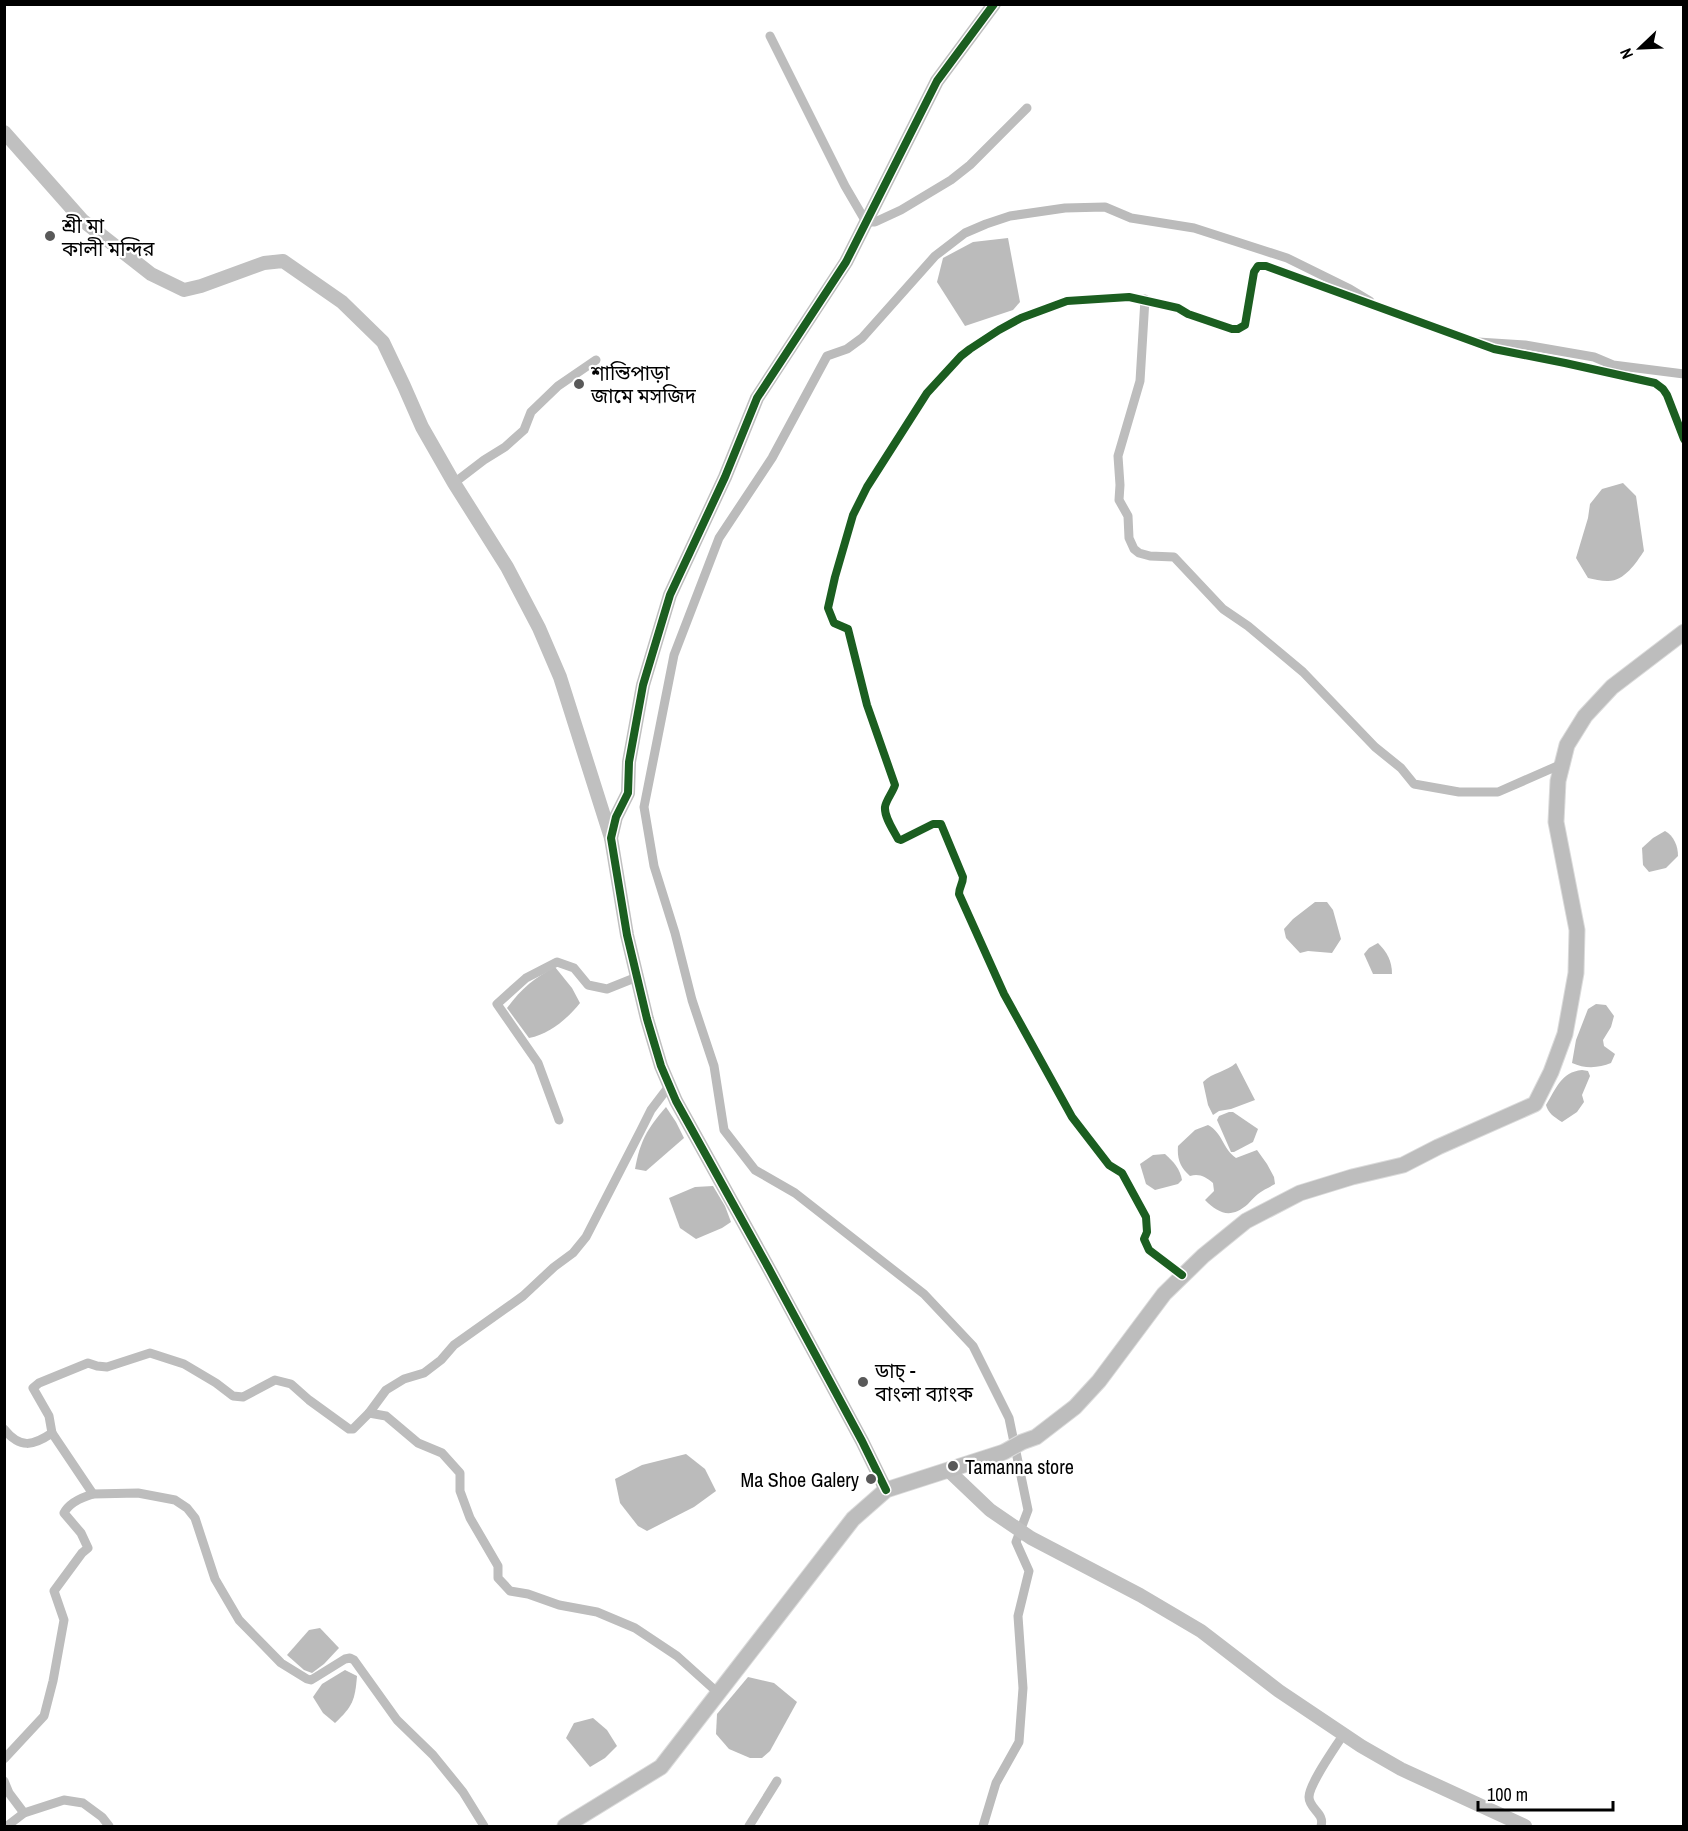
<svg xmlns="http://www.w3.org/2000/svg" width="1688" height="1831" font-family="'Archivo Narrow','Noto Sans Bengali',sans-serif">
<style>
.water{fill:#bbb}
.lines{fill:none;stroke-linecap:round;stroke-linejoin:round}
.canal{stroke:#bbb;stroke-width:9}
.primary-casing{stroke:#dbdbdb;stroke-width:17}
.street{stroke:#bdbdbd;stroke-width:9}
.secondary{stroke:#c0c0c0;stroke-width:14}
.primary{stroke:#bdbdbd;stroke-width:15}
.cycleway-casing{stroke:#fff;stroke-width:11}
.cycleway{stroke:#1b5e20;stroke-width:8}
.poi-dot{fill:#595959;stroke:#fff;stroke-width:2}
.labels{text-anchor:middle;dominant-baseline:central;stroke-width:4.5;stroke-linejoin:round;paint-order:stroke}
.poi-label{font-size:20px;fill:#000;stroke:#fff;text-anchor:start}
</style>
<rect width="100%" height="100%" fill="#fff"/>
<!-- water -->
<g class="water">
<polygon points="1008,238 1020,302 1013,310 965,326 937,282 943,258 973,242"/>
<path d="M1623,483L1636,496L1644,551C1636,563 1624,582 1607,581C1601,581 1594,579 1588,578L1576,558L1588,518L1590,504L1602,489Z"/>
<path d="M1665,831C1674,836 1678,846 1678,856L1666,868L1649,872L1643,865L1642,848L1653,838Z"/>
<polygon points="1315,902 1327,902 1333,910 1341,939 1332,953 1308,951 1300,953 1286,938 1284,929 1293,919"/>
<path d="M1378,943C1387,952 1392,961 1392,974H1373L1364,954L1369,948Z"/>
<path d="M555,967L572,988L580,1003C567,1019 550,1034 529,1038L507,1008C521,989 534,978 555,967Z"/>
<path d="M1596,1004L1606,1005L1614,1016L1611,1027L1603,1040L1604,1046L1615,1054L1611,1063C1599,1068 1585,1069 1572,1063L1576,1040L1588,1009Z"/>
<path d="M1236,1063L1255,1100L1231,1109L1219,1111L1213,1115L1208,1105L1203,1082C1213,1072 1226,1072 1236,1063Z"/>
<path d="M1582,1070L1588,1071L1590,1076L1582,1095L1584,1102L1577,1112L1562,1122C1554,1117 1548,1113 1546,1105C1556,1089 1561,1072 1582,1070Z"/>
<path d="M666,1107L676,1122L684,1138L646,1171L635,1169C640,1141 647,1129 666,1107Z"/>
<polygon points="1229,1112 1233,1112 1258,1129 1253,1142 1234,1152 1231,1152 1217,1120 1219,1116"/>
<path d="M1208,1125C1223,1133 1222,1148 1236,1158L1257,1150L1267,1164L1274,1177L1275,1184C1270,1187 1263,1190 1258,1194C1254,1197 1251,1201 1248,1204C1231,1219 1219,1214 1205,1200L1214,1191L1213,1183C1206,1177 1199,1173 1190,1176C1180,1167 1177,1159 1178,1146L1195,1130Z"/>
<path d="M1165,1154C1174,1162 1180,1169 1182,1180L1178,1184L1155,1190L1146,1184L1140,1164L1153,1155Z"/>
<polygon points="713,1186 725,1206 731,1222 722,1228 696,1239 680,1228 669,1198 695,1187"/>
<polygon points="686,1454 705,1469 716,1491 694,1507 647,1531 638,1526 620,1503 615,1479 642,1465"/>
<polygon points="320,1628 339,1648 324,1664 312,1673 304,1670 287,1655 309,1630"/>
<path d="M345,1670L357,1676C355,1700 353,1706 335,1723L323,1713L313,1697L322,1684Z"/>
<polygon points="748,1677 774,1683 797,1702 770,1751 762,1758 750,1758 729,1749 716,1734 717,1714"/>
<polygon points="593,1718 607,1730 617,1746 605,1758 590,1767 566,1738 574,1723"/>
</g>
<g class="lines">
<!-- canal -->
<g class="canal">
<polyline points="1478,342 1525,345 1594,357 1613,365 1684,374"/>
<polyline points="983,1826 996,1783 1019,1742 1023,1688 1018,1616 1029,1571 1016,1542 1028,1510 1009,1418 973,1346 924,1294 795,1193 755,1170 724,1130 714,1066 692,1000 675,933 654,866 644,807 674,655 719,538 772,458 827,356 847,349 862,338 935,256 965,233 986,224 1010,216 1065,208 1105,207 1131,218 1194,228 1287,258 1350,289 1370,301"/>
</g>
<!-- primary casing -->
<g class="primary-casing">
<polyline id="primary" points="565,1826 661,1767 853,1519 886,1490 1004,1452 1022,1442 1036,1437 1075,1407 1099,1381 1164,1294 1203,1256 1246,1221 1300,1193 1352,1177 1403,1165 1438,1147 1535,1104 1551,1072 1565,1034 1576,973 1577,930 1556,822 1558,781 1567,745 1585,716 1612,687 1684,632"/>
</g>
<!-- street -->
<g class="street">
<polyline points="770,36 845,186 866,222 875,222 901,210 951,180 970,165 1027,108"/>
<polyline points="1145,299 1140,381 1118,456 1120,485 1119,500 1128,516 1129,538 1134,549 1139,553 1150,556 1174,557 1223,609 1248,626 1303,672 1375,747 1401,768 1414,784 1459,792 1498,792 1562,764"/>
<polyline points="454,483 484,460 505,447 524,430 531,412 558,386 596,360"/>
<polyline points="559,1120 538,1063 497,1004 526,978 557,962 574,968 588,985 607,989 637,977"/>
<path d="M1182,1275L1149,1250L1144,1239L1147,1232L1146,1217L1122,1173L1109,1165L1072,1117L1004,994L959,894C959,887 963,884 963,877L941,824H933L901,840L898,839C894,831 884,817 885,807C886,800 893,792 895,785L867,705L848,629L834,623L828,608L835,577L853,515L867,487L927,393L961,356L970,349L999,330L1021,318L1067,301L1129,297L1178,308L1188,314L1232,329H1238L1245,325L1254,272L1258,266H1266L1494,349L1565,363L1655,383L1663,389L1667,395L1684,439"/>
<polyline points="369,1413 386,1390 404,1379 424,1373 441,1360 454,1345 523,1296 554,1267 573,1253 586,1237 641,1130 651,1110 670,1085"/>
<path d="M4,1429C20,1449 33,1446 52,1433L93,1494C83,1497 69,1503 64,1513L81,1533L88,1548L82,1553L54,1591L64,1620L53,1681L44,1716L4,1759"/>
<polyline points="52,1433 49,1416 33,1388 39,1383 88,1363 97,1366 107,1367 150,1353 184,1364 216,1383 233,1396 243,1397 275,1380 291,1384 309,1400 349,1429 353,1429 369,1413 386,1416 418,1443 442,1453 460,1473 460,1491 470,1518 498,1566 498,1578 510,1591 528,1594 559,1605 597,1612 635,1628 677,1656 717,1692"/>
<polyline points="93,1494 138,1493 175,1500 187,1508 195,1518 215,1579 239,1620 281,1663 307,1679 311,1680 316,1677 345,1659 350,1658 354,1660 397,1720 433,1755 463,1792 484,1826"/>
<polyline points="4,1781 9,1793 24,1813"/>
<polyline points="7,1826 24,1813 64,1800 83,1803 102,1817 109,1826"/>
<polyline points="749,1826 777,1781"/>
<path d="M1321,1826C1325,1813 1309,1809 1309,1797C1309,1784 1335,1748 1343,1735"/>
</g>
<!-- secondary -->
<g class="secondary">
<polyline points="4,132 82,220 151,274 184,290 201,286 264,263 283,261 342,302 383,342 404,386 422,427 454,483 507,567 539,628 560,677 611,838"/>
<polyline points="948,1470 990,1510 1031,1538 1140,1595 1201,1631 1279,1691 1361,1746 1401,1769 1525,1826"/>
<polyline points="886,1490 862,1441 768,1267 676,1101 661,1066 647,1019 627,935 611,838 616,817 628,793 629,762 643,685 670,595 725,477 757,398 846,262 937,81 994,4"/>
</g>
<!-- primary -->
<use href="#primary" class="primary"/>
<!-- cycleway casing -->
<g class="cycleway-casing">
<g id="cycleway">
<path d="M1182,1275L1149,1250L1144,1239L1147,1232L1146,1217L1122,1173L1109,1165L1072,1117L1004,994L959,894C959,887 963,884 963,877L941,824H933L901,840L898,839C894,831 884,817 885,807C886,800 893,792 895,785L867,705L848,629L834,623L828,608L835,577L853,515L867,487L927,393L961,356L970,349L999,330L1021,318L1067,301L1129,297L1178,308L1188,314L1232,329H1238L1245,325L1254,272L1258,266H1266L1494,349L1565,363L1655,383L1663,389L1667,395L1684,439"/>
<polyline points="886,1490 862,1441 768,1267 676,1101 661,1066 647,1019 627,935 611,838 616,817 628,793 629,762 643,685 670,595 725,477 757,398 846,262 937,81 994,4"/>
</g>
</g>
<!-- cycleway -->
<use href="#cycleway" class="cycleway"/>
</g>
<!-- markers -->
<g class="poi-dot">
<circle cx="50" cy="236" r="6"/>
<circle cx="579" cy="384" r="6"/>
<circle cx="863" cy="1382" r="6"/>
<circle cx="953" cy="1466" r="6"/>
<circle cx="871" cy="1479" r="6"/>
</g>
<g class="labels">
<!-- poi labels -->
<g class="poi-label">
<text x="62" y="225">শ্রী মা<tspan x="62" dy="23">কালী মন্দির</tspan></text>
<text x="591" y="372">শান্তিপাড়া<tspan x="591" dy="23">জামে মসজিদ</tspan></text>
<text x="875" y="1370">ডাচ্ -<tspan x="875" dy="23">বাংলা ব্যাংক</tspan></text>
<text x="965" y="1466">Tamanna store</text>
<text x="859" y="1479" text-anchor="end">Ma Shoe Galery</text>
</g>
</g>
<!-- border -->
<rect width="1688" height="1831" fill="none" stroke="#000000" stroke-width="12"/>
<!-- north arrow -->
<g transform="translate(1640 48) rotate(247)" stroke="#ffffff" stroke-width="4.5" paint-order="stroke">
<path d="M0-4.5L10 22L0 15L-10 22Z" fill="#000000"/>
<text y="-9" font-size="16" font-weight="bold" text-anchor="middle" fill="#000000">N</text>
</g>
<!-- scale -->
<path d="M1478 1801v9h135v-9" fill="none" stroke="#000000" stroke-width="3"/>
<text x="1487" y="1801" font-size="18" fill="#000000" stroke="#ffffff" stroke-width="4.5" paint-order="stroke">100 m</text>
</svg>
